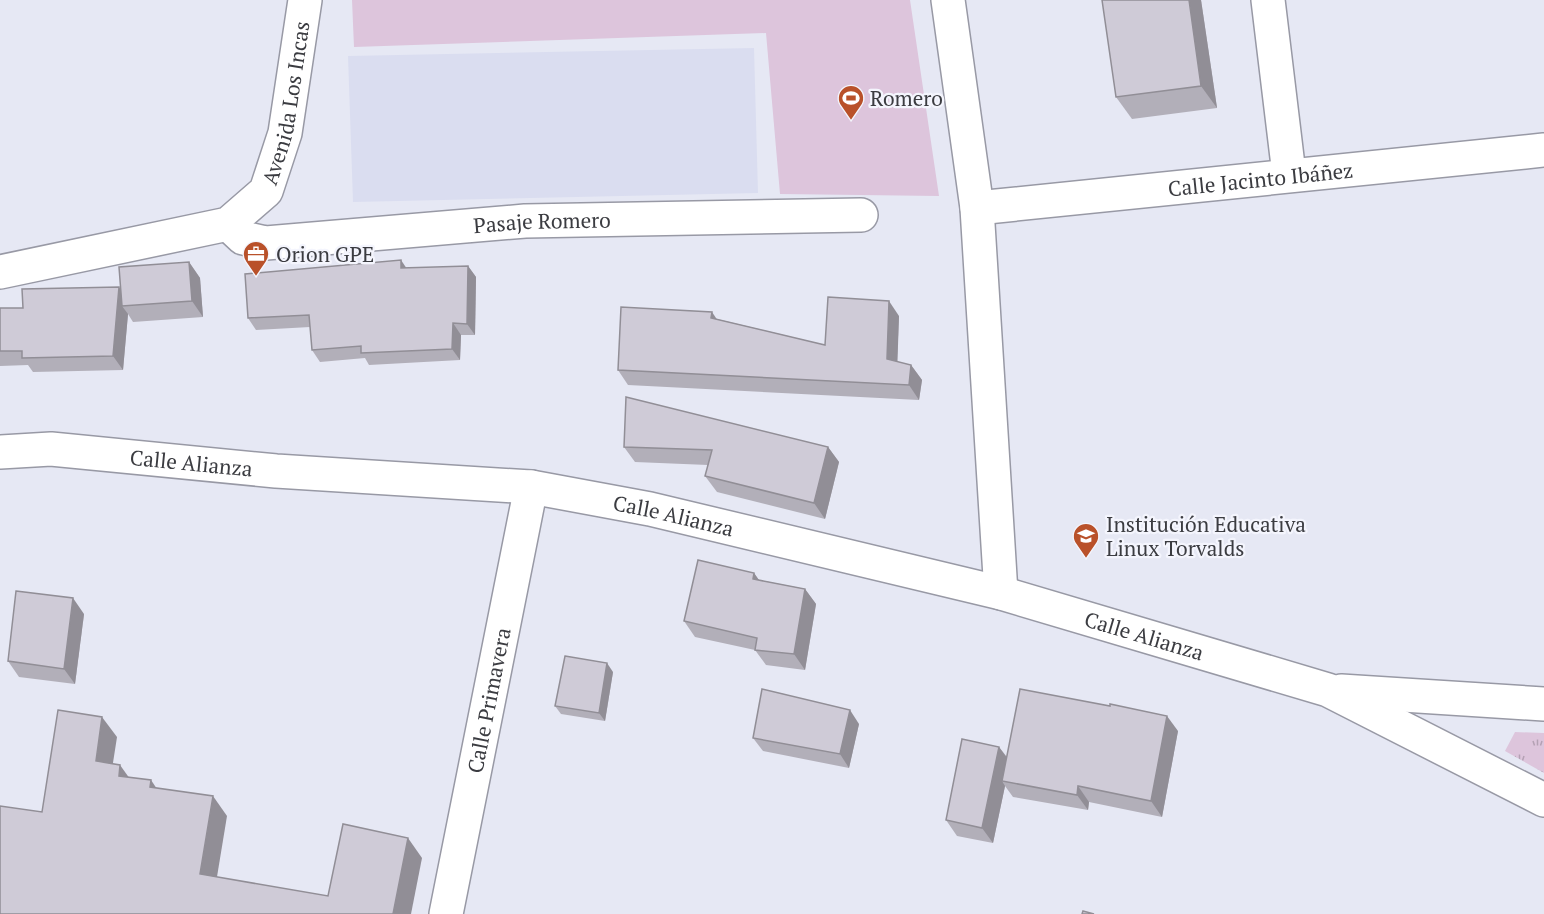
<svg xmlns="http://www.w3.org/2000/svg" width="1544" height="914" font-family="'PT Serif',serif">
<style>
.built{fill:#daddf0}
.green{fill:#ddc5dc}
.park{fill:url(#park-tufts)}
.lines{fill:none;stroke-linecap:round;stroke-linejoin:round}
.minor-casing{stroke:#9899a5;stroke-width:36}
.tertiary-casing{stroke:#9899a5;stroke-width:36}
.minor{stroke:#fff;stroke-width:33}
.tertiary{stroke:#fff;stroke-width:33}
.wall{fill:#b2afb9}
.shaded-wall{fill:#918e96}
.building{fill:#cfcbd7;stroke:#918e96;stroke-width:1.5}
.labels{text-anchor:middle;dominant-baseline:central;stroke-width:4.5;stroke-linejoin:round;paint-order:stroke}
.poi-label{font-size:21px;fill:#3b3c41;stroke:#f4f5fd;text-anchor:start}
.street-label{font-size:21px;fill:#3b3c41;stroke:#f4f5fd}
</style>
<defs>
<pattern id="park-tufts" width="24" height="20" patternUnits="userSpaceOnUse" patternTransform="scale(1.5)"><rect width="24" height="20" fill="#ddc5dc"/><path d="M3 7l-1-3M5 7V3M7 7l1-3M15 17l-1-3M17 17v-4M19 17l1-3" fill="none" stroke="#b4a1b4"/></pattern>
</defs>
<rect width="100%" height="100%" fill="#e6e8f4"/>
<!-- built -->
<polygon class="built" points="754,48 758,193 353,202 348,56"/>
<!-- green -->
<polygon class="green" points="352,0 910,0 939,196 780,194 766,33 354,47"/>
<!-- park -->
<polygon class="park" points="1515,732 1544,733 1544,773 1505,751"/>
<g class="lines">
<!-- minor casing -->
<g class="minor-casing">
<g id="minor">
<polyline points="948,0 977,208 1001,593"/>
<polyline points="1268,0 1289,174"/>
<path id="s1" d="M977,208L1544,150"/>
<path id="s2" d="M228,224L243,238L266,243L525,221L861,215"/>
<path id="s3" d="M0,452L51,449L276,471L531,487L650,509L1001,593L1328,690L1544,800"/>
<polyline points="1341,691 1544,704"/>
<path id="s4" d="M446,914L531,487"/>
</g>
</g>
<!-- tertiary casing -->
<g class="tertiary-casing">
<g id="tertiary">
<path id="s5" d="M0,272L228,224L266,191L285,133L305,0"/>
</g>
</g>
<!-- minor -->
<use href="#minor" class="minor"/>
<!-- tertiary -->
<use href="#tertiary" class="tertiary"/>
</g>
<!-- wall -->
<g class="wall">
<polygon points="1201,0 1217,108 1132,119 1116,97"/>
<polygon points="189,262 200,278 203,317 133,322 128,314 123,370 33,372 28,365 0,366 0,308 23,308 121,290"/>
<polygon points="468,266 476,277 475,335 461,335 460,360 369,365 365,358 320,362 312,350 310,327 256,330 248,318 406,268"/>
<polygon points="899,316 897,362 911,365 922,380 919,400 628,385 618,370 717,319 825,345"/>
<polygon points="624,447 828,447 839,462 825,519 717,492 705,476 708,465 635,462"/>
<polygon points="754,573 759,580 805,589 816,604 805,670 766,665 755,650 695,637 684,621"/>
<polygon points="84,614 75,684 19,677 8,661"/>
<polygon points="613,672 605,721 561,714 555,706"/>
<polygon points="859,724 849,768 763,751 753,738"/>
<polygon points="1178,731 1162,817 1089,802 1088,810 1013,797 1005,786 993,843 957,836 946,820 999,747 1007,757"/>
</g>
<!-- shaded-wall -->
<g class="shaded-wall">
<polygon points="1189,0 1201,0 1217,108 1201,86"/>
<polygon points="401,260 409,272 401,268"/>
<polygon points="189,262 200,278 203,317 192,301"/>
<polygon points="468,266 476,277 475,335 467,324"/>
<polygon points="119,287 129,301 122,306 128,314 123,370 113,356"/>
<polygon points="889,301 899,316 897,374 887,359"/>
<polygon points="712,312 722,327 711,318"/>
<polygon points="453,323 461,335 460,360 452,349"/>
<polygon points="911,365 922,380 919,400 909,385"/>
<polygon points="828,447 839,462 825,519 814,503"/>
<polygon points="754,573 765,589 753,579"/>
<polygon points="805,589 816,604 805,670 794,654"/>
<polygon points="73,598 84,614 75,684 64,669"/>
<polygon points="607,663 613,672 605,721 599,713"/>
<polygon points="850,710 859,724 849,768 840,754"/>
<polygon points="1167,716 1178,731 1162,817 1151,801"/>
<polygon points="102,717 117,737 110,782 96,761"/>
<polygon points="999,747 1010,762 1002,781 1005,786 993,843 982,828"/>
<polygon points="120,765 135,786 119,776"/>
<polygon points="151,780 165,801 150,787"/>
<polygon points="1078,786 1089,802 1088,810 1077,795"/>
<polygon points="213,796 227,816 214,895 200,874"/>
<polygon points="408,838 422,858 411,914 393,914"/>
</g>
<!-- building -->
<g class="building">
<polygon points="1102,0 1189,0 1201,86 1116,97"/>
<polygon points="401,260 401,268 468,266 467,324 453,323 452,349 361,353 361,346 312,350 309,315 248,318 245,274"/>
<polygon points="189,262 192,301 122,306 119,267"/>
<polygon points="119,287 113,356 22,358 22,351 0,351 0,308 23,308 22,289"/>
<polygon points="828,297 889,301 887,359 911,365 909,385 618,370 621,307 712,312 711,318 825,345"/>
<polygon points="626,397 828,447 814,503 705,476 712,450 624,447"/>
<polygon points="698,560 754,573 753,579 805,589 794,654 755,650 757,638 684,621"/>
<polygon points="16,591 73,598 64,669 8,661"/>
<polygon points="565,656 607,663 599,713 555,706"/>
<polygon points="762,689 850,710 840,754 753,738"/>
<polygon points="1020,689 1110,706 1110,704 1167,716 1151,801 1078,786 1077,795 1002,781"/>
<polygon points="58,710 102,717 96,761 120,765 119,776 151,780 150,787 213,796 200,874 328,896 343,824 408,838 393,914 0,914 0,806 42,812"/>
<polygon points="962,739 999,747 982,828 946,820"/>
<polygon points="1083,911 1094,914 1082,914"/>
</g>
<!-- icons -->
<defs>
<g id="stadium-pin" transform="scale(1.35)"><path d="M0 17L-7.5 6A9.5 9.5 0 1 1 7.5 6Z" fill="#b9512a" stroke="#f4f5fd"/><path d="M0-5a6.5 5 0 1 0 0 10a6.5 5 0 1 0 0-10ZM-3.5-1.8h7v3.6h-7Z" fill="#fff"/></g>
<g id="office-pin" transform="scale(1.35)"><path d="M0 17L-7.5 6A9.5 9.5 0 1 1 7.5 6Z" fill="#b9512a" stroke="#f4f5fd"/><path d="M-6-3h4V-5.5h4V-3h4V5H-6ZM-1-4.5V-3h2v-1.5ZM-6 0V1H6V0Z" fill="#fff"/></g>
<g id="school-pin" transform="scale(1.35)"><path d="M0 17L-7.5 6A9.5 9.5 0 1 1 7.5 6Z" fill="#b9512a" stroke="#f4f5fd"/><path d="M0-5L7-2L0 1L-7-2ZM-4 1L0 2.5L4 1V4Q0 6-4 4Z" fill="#fff"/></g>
</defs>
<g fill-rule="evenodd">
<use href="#stadium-pin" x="851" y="98"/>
<use href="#office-pin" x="256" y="254"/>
<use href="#school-pin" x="1086" y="536"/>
</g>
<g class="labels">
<!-- poi labels -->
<g class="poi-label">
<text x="870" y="98">Romero</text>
<text x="276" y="254">Orion GPE</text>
<text x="1106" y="524">Institución Educativa<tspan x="1106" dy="24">Linux Torvalds</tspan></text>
</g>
<!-- street labels -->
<g class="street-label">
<text stroke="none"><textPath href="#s5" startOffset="374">Avenida Los Incas</textPath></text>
<text stroke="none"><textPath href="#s1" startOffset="285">Calle Jacinto Ibáñez</textPath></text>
<text stroke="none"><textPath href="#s2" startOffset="321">Pasaje Romero</textPath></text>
<text stroke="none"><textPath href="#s3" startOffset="192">Calle Alianza</textPath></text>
<text stroke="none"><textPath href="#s3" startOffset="678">Calle Alianza</textPath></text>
<text stroke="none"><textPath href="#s3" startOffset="1164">Calle Alianza</textPath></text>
<text stroke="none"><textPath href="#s4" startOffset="218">Calle Primavera</textPath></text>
</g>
</g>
</svg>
